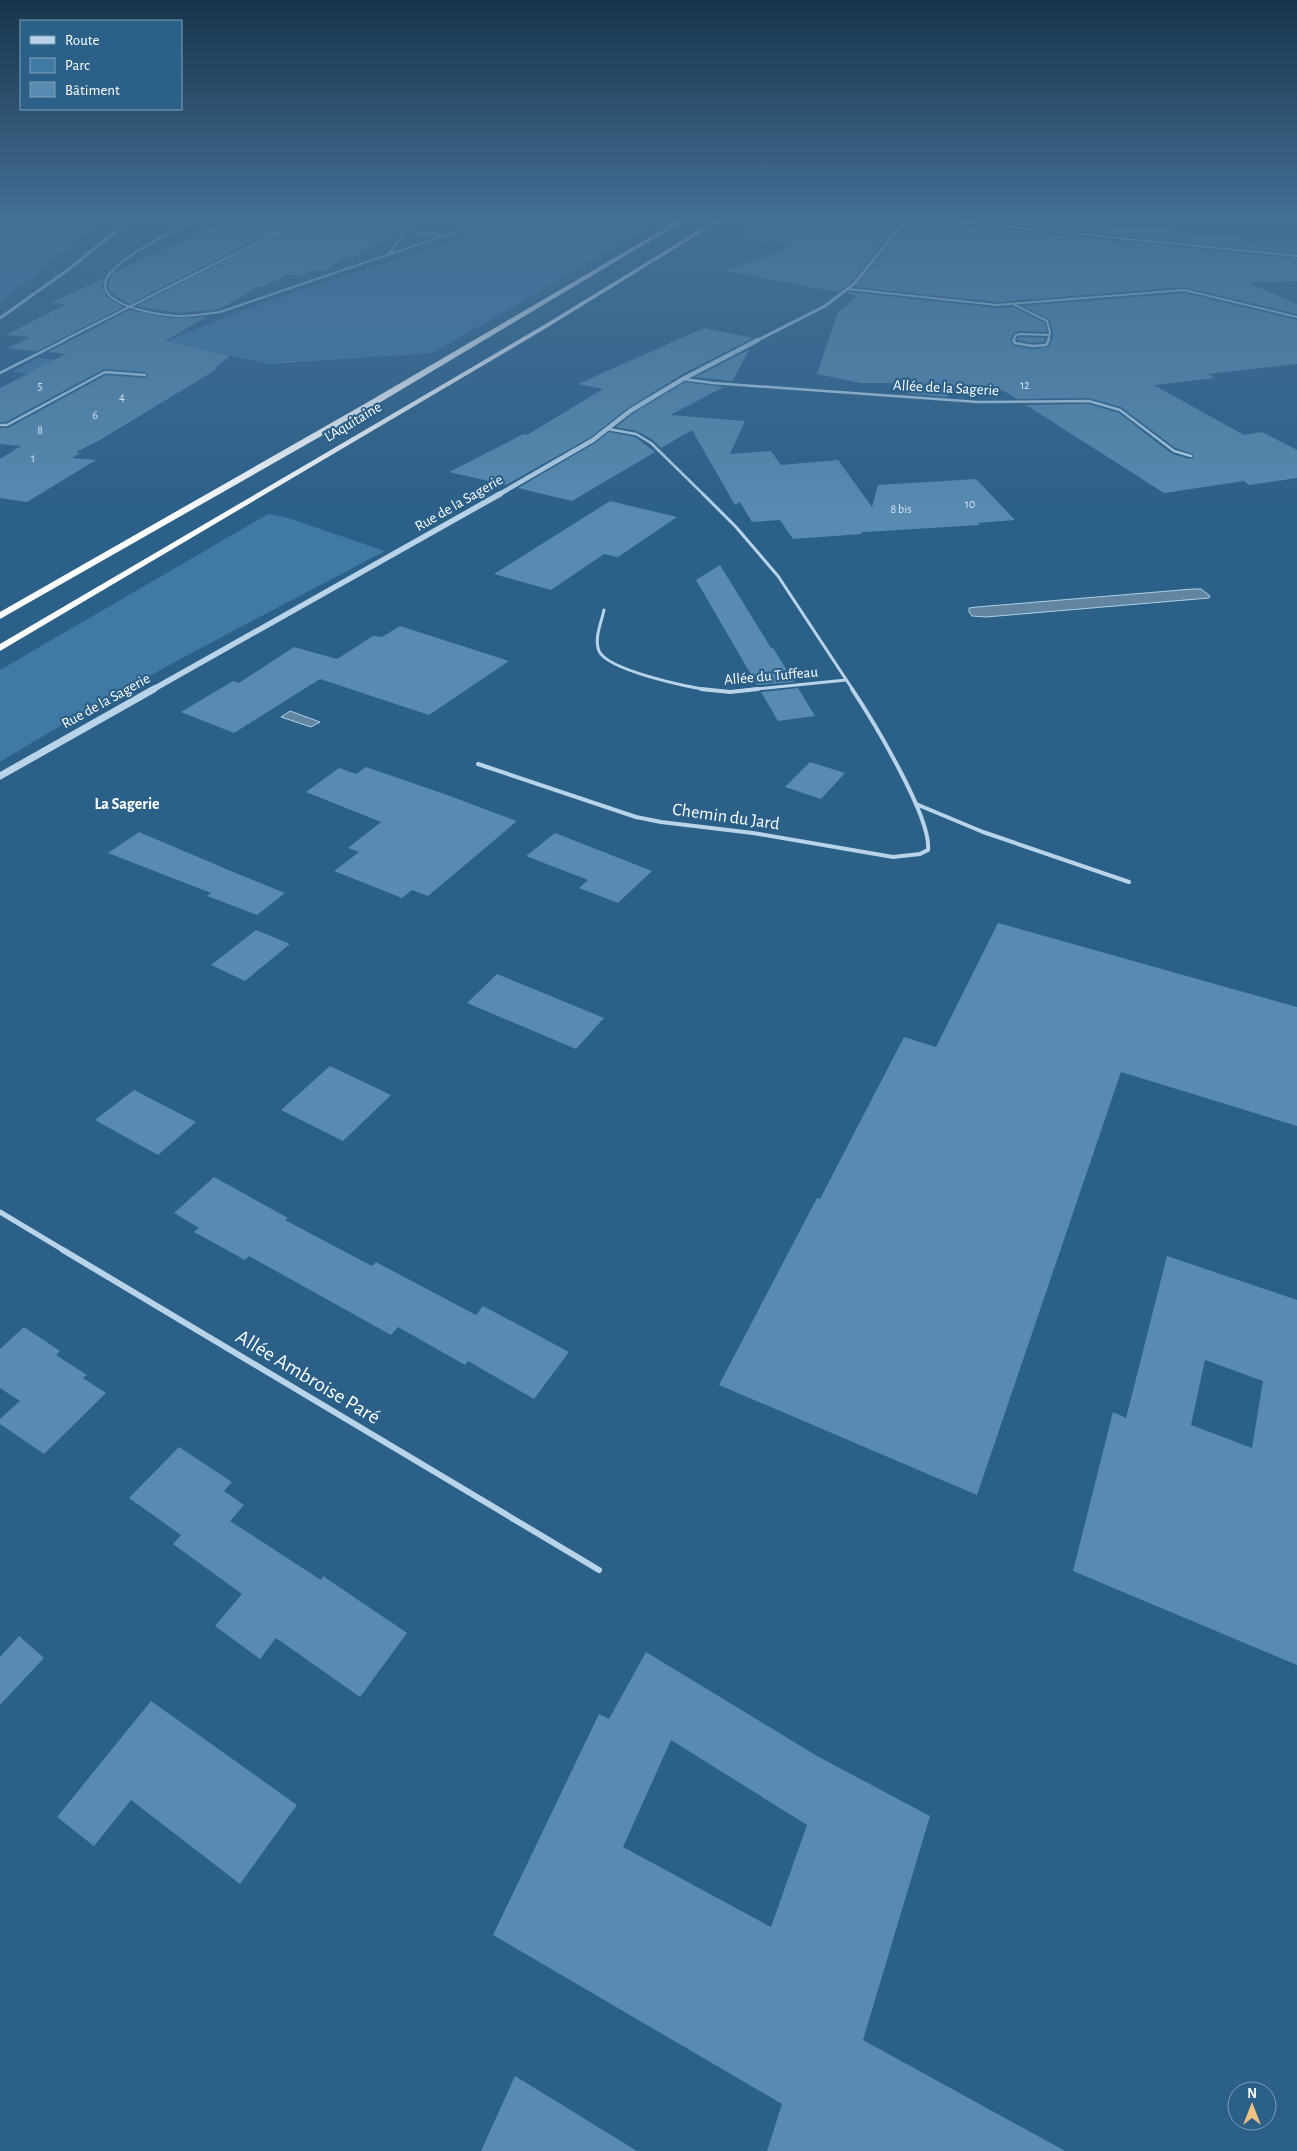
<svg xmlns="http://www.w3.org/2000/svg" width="1297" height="2151" font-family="'Alegreya Sans',sans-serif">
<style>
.green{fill:#407aa4}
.water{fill:#6286a1;stroke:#aed0e8}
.building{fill:#578bb1;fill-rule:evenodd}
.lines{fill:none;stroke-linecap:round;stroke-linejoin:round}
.minor-far5{stroke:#b9d4e8;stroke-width:2}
.minor-far4{stroke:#b9d4e8;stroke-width:2.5}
.minor-far3{stroke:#b9d4e8;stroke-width:3}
.minor-far2{stroke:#b9d4e8;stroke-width:4}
.minor-far1{stroke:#b9d4e8;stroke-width:5}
.minor{stroke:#b9d4e8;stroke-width:6}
.tertiary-far3{stroke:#b9d4e8;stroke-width:3}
.tertiary-far2{stroke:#b9d4e8;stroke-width:4.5}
.tertiary-far1{stroke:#b9d4e8;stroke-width:5.5}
.tertiary{stroke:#b9d4e8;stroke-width:7}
.motorway{fill:#fff;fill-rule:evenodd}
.labels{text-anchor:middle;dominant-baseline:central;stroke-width:4.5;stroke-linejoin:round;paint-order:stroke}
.far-number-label{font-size:12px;fill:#d5e2ec}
.far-street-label{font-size:15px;fill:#fff;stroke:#2b6088}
.far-quarter-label{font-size:16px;font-weight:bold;fill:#fff;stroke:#2b6088}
.street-label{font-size:18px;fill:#fff;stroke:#2b6088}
.near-street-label{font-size:21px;fill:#fff;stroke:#2b6088}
</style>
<rect width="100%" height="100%" fill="#2b6088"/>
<!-- green -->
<g class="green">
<polygon points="25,219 104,219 28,281 0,301 0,227 24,225"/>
<path d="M509,219H665L433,353L269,364L166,342C240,308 320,284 398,259C435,246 472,232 509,219Z"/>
<polygon points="38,358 105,364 77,379 12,372"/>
<path d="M268,514L285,517L385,551C256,619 125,686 0,762V670Z"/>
</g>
<!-- water -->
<g class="water">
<polygon points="1193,589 1201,589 1210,596 1209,598 986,617 972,616 969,612 969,608 977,607"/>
<polygon points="290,711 320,722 311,727 281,717"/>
</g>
<!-- building -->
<g class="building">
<polygon points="228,219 296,219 130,304 112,293 108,287 110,279 114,273"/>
<polygon points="306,219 397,219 401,229 354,257 346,257 325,271 313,270 301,276 286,275 264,287 258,287 219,309 178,313 137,306"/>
<polygon points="748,219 899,219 896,226 853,281 838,292 725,271 793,245 747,238"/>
<polygon points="906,219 927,219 930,222 1297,259 1297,281 1249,283 1297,304 1297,314 1184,287 997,302 855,287 902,230"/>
<polygon points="962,219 1036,219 1192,232 1191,235 1238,235 1248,242 1297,241 1297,253"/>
<polygon points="104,278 102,287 107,297 123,307 37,351 8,348 31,337 6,335 66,304 51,303"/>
<polygon points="849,292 997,308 1013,307 1045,323 1047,332 1019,331 1014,333 1010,340 1014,346 1033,349 1048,347 1052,341 1053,332 1049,319 1023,306 1184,293 1297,320 1297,364 1208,374 1215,378 1154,385 1244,435 1262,432 1297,450 1297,478 1249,485 1244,481 1164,493 1026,405 1089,404 1119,413 1172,454 1190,459 1193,458 1193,454 1175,448 1121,407 1089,398 1017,399 1004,391 997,389 998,391 948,391 947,397 912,394 902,392 905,383 861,383 817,374 838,312 858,296 847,294"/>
<polygon points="130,310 170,318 206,317 165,341 230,356 214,368 217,369 100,440 76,452 80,453 72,458 96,460 27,502 0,498 0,459 21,446 0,444 0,428 8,428 106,375 145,378 148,375 145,372 104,369 6,422 0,422 0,388 66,354 48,352"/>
<polygon points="704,328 753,338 681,375 628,408 591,437 506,485 449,472 524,434 527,435 603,389 578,384"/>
<polygon points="1018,337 1020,337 1046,338 1044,342 1033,343 1017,340"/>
<polygon points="750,349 732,381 695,377"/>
<polygon points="685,382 724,387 670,415 745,421 730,454 771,451 781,465 838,460 872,507 878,485 976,479 1015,520 978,523 980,525 865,532 861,532 862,534 793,539 780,520 752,522 740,502 735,505 692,430 661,448 653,440 637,431 616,427 632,414"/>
<polygon points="609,432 635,437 655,452 572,501 518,488 595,443"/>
<polygon points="610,501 677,517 618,557 604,554 551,590 494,574"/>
<polygon points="720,565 771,648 773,648 794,682 757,685 696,580"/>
<polygon points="400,626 509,661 429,715 320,679 234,733 181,712 233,681 239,683 294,647 337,659 373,636 382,637"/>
<polygon points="798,688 815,716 778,721 761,692"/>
<polygon points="810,762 845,773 821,799 785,787"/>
<polygon points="366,767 450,796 517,821 428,896 412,890 402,898 334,871 359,852 348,848 381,822 306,792 339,768 356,774"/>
<polygon points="139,832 238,874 285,893 257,915 207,896 211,893 108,853"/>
<polygon points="555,833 652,871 618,903 579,888 588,880 526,856"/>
<polygon points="998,923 1297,1007 1297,1126 1121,1072 977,1495 719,1385 817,1198 820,1199 904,1037 936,1047"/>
<polygon points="256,930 290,944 245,981 211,965"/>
<polygon points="497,974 604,1018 576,1049 467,1003"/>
<polygon points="330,1066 391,1095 343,1141 281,1110"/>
<polygon points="134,1090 196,1122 158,1155 95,1120"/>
<polygon points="214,1177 288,1218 285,1220 372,1266 376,1262 476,1315 483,1306 569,1352 534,1399 468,1361 465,1365 398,1327 391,1335 249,1256 245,1260 194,1232 199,1228 174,1213"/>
<path d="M1167,1256L1297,1300V1665L1073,1571L1113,1412L1126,1418ZM1205,1360L1263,1381L1252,1448L1191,1425Z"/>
<polygon points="24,1327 60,1351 56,1355 87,1375 83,1378 106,1393 44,1454 0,1424 0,1419 20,1401 0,1388 0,1349"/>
<polygon points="179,1447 232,1482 224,1491 244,1505 230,1521 321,1580 323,1576 407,1633 360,1697 276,1638 260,1659 215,1626 242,1594 173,1544 181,1535 129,1498"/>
<polygon points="19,1636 44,1658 0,1705 0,1657"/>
<path d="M646,1652L817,1756L930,1816L863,2040L1065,2151H767L782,2104L493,1935L599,1714L609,1719ZM671,1740L807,1825L771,1927L623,1847Z"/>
<polygon points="151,1701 297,1805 240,1884 131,1800 94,1846 57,1817"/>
<polygon points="515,2076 637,2151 481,2151"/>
</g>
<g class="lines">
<!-- minor-far5 -->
<g class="minor-far5">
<path d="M196,219C174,231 118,257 107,278C92,305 162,316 178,316C192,316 206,314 220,312L493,219"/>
<polyline points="930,219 1297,256"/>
<polyline points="405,231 442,235"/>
<polyline points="390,253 405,231 400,219"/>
<polyline points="848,289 997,305 1184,290 1297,317"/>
<polyline points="1015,305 1047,321 1050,333 1048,341"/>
<polyline points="62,341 303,219"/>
<polyline points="1013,341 1016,335 1020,334 1049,335"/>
</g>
<!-- minor-far4 -->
<g class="minor-far4">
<polyline points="1014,340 1015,343 1033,346 1046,345 1049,340"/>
<polyline points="0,373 65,340"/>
<polyline points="683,379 713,383 978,402 1089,401 1120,410 1174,451 1191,456"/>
<polyline points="0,425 7,425 105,372 145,375"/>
<polyline points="608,429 636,434 651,443 704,495"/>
</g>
<!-- minor-far3 -->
<g class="minor-far3">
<polyline points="703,494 736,527 778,576 853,690"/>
<path d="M604,610C601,624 594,638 599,651C607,670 690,688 710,690"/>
<polyline points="746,690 846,680"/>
</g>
<!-- minor-far2 -->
<g class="minor-far2">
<polyline points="701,689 730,692 758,689"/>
<path d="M478,764L636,817L661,822L753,833L893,857L920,854L928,850C932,818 872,719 852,689"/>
<polyline points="916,804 983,832 1129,882"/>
</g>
<!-- minor-far1 -->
<polyline class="minor-far1" points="0,1212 65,1251"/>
<!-- minor -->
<polyline class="minor" points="63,1250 599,1570"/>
<!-- tertiary-far3 -->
<g class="tertiary-far3">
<polyline points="0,318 69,269 119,229 126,219"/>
<polyline points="756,341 825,306 855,283 899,228 903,219"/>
</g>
<!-- tertiary-far2 -->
<polyline class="tertiary-far2" points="498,495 593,440 630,411 683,379 758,340"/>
<!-- tertiary-far1 -->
<polyline class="tertiary-far1" points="152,690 500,494"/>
<!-- tertiary -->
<polyline class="tertiary" points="0,776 154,689"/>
<!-- motorway -->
<g class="motorway">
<polygon points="681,219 687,219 374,406 0,619 0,612 368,402"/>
<polygon points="717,219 723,219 548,327 0,651 0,644 544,325"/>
</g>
</g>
<!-- sky -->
<linearGradient id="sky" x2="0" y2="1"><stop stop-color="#18354b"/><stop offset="0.42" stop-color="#446f96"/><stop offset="1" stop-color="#446f96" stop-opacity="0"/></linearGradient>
<rect width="1297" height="521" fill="url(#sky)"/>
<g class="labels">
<!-- far-number labels -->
<g class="far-number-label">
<text x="1025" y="385">12</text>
<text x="40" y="386">5</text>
<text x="122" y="397">4</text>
<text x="95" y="415">6</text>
<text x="40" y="430">8</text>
<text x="33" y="458">1</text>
<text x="970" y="504">10</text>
<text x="901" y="509">8 bis</text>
</g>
<!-- far-street labels -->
<g class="far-street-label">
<text transform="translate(946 388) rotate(3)">Allée de la Sagerie</text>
<text transform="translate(353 422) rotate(-31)">L'Aquitaine</text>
<text transform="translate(459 503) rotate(-30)">Rue de la Sagerie</text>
<text transform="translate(771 676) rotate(-5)">Allée du Tuffeau</text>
<text transform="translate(106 701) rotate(-29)">Rue de la Sagerie</text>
</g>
<!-- far-quarter labels -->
<g class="far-quarter-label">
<text x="127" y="804">La Sagerie</text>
</g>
<!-- street labels -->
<g class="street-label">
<text transform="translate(726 817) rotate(8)">Chemin du Jard</text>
</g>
<!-- near-street labels -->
<g class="near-street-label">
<text transform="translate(308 1377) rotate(31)">Allée Ambroise Paré</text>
</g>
</g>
<!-- legend -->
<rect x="20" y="20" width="162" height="90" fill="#2b6088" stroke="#80a0b8"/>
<rect x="30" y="36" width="25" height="8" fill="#b9d4e8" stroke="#80a0b8"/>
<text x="65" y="45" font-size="15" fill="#ffffff">Route</text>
<rect x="30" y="58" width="25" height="15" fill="#407aa4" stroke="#80a0b8"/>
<text x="65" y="70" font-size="15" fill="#ffffff">Parc</text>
<rect x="30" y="82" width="25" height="15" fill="#578bb1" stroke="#80a0b8"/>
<text x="65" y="95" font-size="15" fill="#ffffff">Bâtiment</text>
<!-- north arrow -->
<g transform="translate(1252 2106)"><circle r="24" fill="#2b6088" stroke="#80a0b8"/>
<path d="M0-4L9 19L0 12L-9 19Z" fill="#eec081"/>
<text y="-8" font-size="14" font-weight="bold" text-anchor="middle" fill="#ffffff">N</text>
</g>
</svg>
